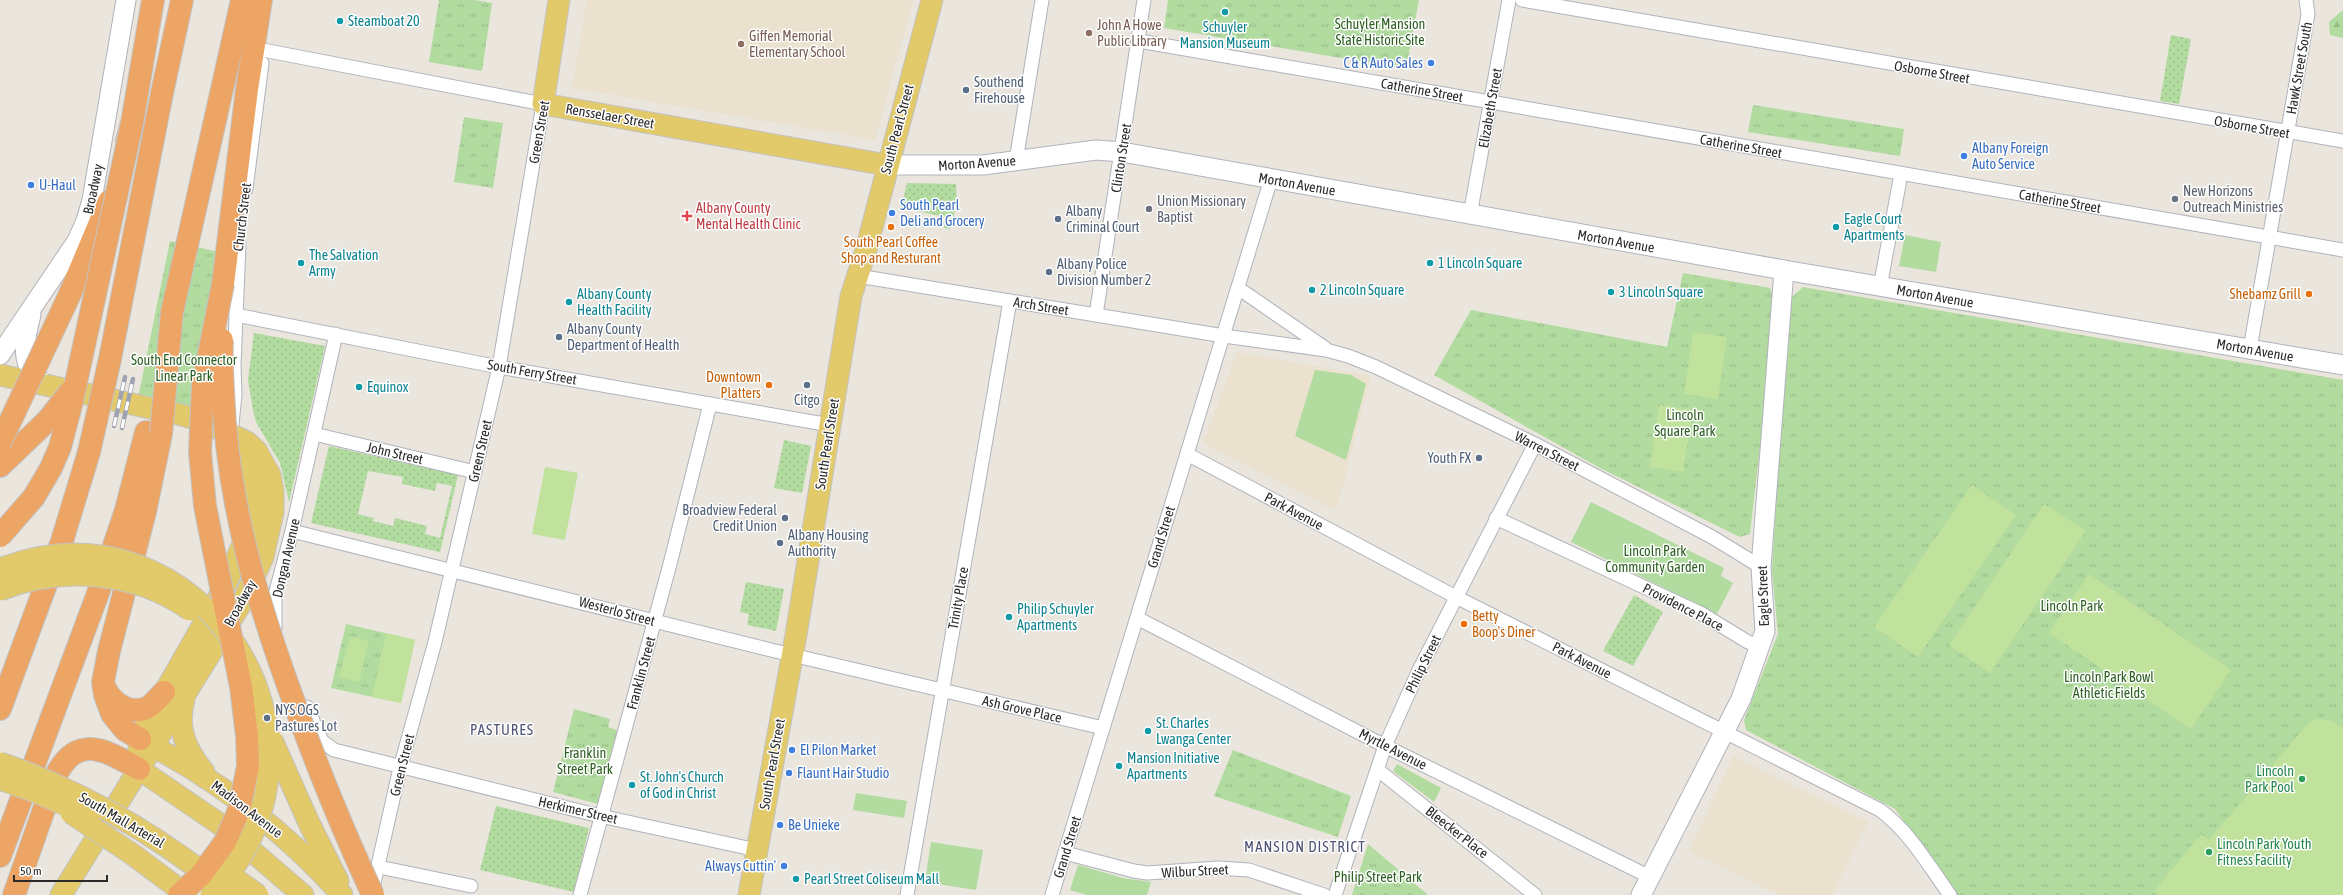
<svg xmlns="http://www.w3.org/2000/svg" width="2343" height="895" font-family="'Asap Condensed',sans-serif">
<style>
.education{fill:#eae2ce}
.grass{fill:url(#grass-dots);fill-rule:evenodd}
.forest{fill:url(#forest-firs)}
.park{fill:url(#park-tufts)}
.garden{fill:#b1db9f}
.pitch{fill:#c1e29c}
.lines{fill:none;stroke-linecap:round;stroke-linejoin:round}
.street-casing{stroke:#b1b3bc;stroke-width:15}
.secondary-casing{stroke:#b1b3bc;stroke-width:21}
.primary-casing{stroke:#c3c3c3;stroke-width:23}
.highway-casing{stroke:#c3c3c3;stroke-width:24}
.street{stroke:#fff;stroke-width:13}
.secondary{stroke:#fff;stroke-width:19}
.primary{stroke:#e2ca6b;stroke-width:21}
.highway{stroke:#eda565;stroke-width:22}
.rail-casing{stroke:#a0a2b2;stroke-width:4.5}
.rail{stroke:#fff;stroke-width:3;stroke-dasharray:9;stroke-linecap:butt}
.primary-bridge-casing{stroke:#c3c3c3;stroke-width:23;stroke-linecap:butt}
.highway-bridge-casing{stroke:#c3c3c3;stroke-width:24;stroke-linecap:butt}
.primary-bridge{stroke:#e2ca6b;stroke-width:21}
.highway-bridge{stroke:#eda565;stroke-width:22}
.culture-dot{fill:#0f9aa8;stroke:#fff;stroke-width:1.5}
.education-dot{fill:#8d6e63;stroke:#fff;stroke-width:1.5}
.shop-dot{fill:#3f7fe0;stroke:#fff;stroke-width:1.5}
.service-dot{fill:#5c6f8a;stroke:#fff;stroke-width:1.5}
.worship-dot{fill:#6b7280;stroke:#fff;stroke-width:1.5}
.health-dot{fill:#e0444e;stroke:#fff;stroke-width:1.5}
.food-dot{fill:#e8710a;stroke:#fff;stroke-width:1.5}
.leisure-dot{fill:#2e9e5b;stroke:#fff;stroke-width:1.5}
.labels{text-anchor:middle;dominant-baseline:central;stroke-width:3;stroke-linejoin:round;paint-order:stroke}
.culture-label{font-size:14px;fill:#0d838f;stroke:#fff;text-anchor:start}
.park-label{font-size:14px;fill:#2c5f21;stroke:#fff}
.education-label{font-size:14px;fill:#785e54;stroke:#fff;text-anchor:start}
.shop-label{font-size:14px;fill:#366cbe;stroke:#fff;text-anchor:start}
.street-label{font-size:14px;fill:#2a2a2a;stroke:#fff}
.service-label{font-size:14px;fill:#4e5e75;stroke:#fff;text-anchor:start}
.worship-label{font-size:14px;fill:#5b616d;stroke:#fff;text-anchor:start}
.health-label{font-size:14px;fill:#be3a42;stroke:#fff;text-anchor:start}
.food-label{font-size:14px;fill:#c56008;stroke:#fff;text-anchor:end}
.leisure-label{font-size:14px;fill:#27864d;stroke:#fff;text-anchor:end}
.neighbourhood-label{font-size:15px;letter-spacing:1px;fill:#4f5476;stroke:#fff}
</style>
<defs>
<pattern id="grass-dots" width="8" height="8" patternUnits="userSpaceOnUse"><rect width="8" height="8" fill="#b1db9f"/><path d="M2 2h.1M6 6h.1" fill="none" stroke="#98bc89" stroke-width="1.8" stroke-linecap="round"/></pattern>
<pattern id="forest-firs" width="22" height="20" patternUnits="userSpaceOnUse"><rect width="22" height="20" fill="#b1db9f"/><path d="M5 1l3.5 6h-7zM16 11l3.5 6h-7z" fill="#98bc89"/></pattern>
<pattern id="park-tufts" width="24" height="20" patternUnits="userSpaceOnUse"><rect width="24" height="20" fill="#b1db9f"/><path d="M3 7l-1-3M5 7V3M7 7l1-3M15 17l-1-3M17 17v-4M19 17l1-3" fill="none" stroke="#98bc89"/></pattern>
</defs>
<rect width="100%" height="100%" fill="#eae5dd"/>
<!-- education -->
<g class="education">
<polygon points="587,0 913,0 875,140 572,88"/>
<polygon points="1237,352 1371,376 1336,511 1203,443"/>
<polygon points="1733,756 1868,822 1832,895 1780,895 1689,852"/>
</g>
<!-- grass -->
<g class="grass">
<polygon points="2171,35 2191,39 2179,104 2160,101"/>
<polygon points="907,183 956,184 957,204 950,229 944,228 946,217 901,208"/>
<polygon points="254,333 325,346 289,502 280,463 256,422 253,410 248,380"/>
<polygon points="784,440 811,446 802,493 774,488"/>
<path d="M329,446L458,475L440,552L311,523ZM368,471L403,477L402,484L435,491L437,483L452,486L440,538L425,534L427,526L395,518L393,526L373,521L374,518L358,514Z"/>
<polygon points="746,582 784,589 776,631 747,625 749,614 740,612"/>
<polygon points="1634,595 1663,612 1633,666 1603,651"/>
<polygon points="496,806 589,828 574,892 480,870"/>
</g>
<!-- forest -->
<polygon class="forest" points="2343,10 2343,38 2330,35 2329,22"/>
<!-- park -->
<g class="park">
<polygon points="439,0 474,0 492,3 482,71 429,62"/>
<polygon points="1168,0 1419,0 1406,69 1164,28"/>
<polygon points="1753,105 1904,129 1900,156 1748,132"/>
<polygon points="464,117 503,123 493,188 454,182"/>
<polygon points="170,241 228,254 224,309 224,417 138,398"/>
<polygon points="1683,273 1770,288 1773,296 1763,419 1750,534 1740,537 1600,468 1434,375 1471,310 1667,347"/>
<polygon points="1803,287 2343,380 2343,895 1956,895 1895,809 1746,730 1744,720 1778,634 1772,571 1779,450 1792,297"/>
<polygon points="346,624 415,640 401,703 331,688"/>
<polygon points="574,709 610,719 608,727 617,730 598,804 553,792"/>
<polygon points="1233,750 1351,796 1338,837 1214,796"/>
<polygon points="1368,844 1428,895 1352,895"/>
</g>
<!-- garden -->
<g class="garden">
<polygon points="1905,235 1941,242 1936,272 1899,266"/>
<polygon points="1315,370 1351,375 1366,384 1346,460 1295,436"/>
<polygon points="1591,502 1724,568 1721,576 1733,583 1717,614 1571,542"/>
<polygon points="1397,764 1441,788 1434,802 1393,771"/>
<polygon points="856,793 907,801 904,818 853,810"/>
<polygon points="931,842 983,850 976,890 925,882"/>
<polygon points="1078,865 1123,878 1151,882 1147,895 1087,895 1070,890"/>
</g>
<!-- pitch -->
<g class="pitch">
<polygon points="1693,332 1727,337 1718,399 1684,394"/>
<polygon points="1659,405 1693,410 1683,472 1650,467"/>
<polygon points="545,467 578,473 565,540 532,534"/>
<polygon points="1972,485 2016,515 1918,657 1874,627"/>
<polygon points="2044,504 2086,531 1990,673 1949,645"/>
<polygon points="2089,574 2231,670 2191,729 2049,633"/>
<polygon points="386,633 415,640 401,703 372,697"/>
<polygon points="350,636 369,641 359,682 339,677"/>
<polygon points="2317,719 2330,720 2343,728 2343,895 2159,895 2154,891 2201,834 2209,840 2309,722"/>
</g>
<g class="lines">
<!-- street casing -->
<g class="street-casing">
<g id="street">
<polyline points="1522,0 2343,141"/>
<polyline points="1139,41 2343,250"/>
<polyline points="263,50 543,104 499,367 435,642 400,768 372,892"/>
<polyline points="1016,161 1042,0"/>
<polyline points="246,189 262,63"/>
<polyline points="1470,215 1509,0"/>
<polyline points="858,276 1224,336 1326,350 1348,356 1376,367 1535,444 1712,537 1761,567"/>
<polyline points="1880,287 1901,174"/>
<polyline points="1238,288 1325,348"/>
<polyline points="236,315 499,367 830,425"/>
<polyline points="1096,315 1144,0"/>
<polyline points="2250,349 2308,14 2306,0"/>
<polyline points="232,424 235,395 234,366 239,244"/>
<polyline points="314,434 475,472"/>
<path d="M1187,454L1456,597L1880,810C1911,833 1928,865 1950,895"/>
<polyline points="1496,518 1702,614 1748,642 1761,647"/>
<polyline points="292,531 775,651 1103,728"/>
<polyline points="1137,618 1385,746 1650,877"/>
<polyline points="275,628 275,595 292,531 336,334"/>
<polyline points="307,707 322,741 334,750 600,816 757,850"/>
<polyline points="1378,770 1535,895"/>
<polyline points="1065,853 1134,871 1147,873 1218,868 1249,870 1324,895"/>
<polyline points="379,867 471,886"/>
<polyline points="580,895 670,564 710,404"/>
<polyline points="907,895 1010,301"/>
<polyline points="1052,895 1271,179"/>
<polyline points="1335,895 1385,746 1419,670 1535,444"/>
</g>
</g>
<!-- secondary casing -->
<g class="secondary-casing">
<g id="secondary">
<polyline points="887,165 983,165 1096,150 1122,152 1784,270 2343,365"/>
<path d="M31,315C25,337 19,365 40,380"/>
<polyline points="0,355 77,241 86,221 92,200 126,0"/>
<polyline points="1641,895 1741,699 1765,631 1761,567 1784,270"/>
</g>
</g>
<!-- primary casing -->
<g class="primary-casing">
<g id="primary">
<polyline points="559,0 543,104 887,165"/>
<polyline points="0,375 182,415 202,421 247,442 256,450 270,475 273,491 273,512 263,557 244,599 61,895"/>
<path d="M184,700C176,728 186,750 204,772"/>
<path d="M141,740C217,779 285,831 342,895"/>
<polyline points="138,756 140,739 147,723 224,588 251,525 254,507 252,483 230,434"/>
<polyline points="139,769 224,827 303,895"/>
<polyline points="309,823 338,881"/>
<polyline points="749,895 796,635 851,296 866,250 932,0"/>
</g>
</g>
<!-- highway casing -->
<g class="highway-casing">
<g id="highway">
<polyline points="162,93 182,0"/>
<polyline points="127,141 132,123 153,0"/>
<polyline points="223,284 247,89 261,0"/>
<polyline points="70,294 109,201"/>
<polyline points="172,312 242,0"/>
<polyline points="0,466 48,420"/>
<path d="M105,688C112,704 133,717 150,706C155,702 159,697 164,692"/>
<polyline points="0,709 62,541 89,452"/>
<polyline points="140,739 125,730 112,714 105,695 103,682 109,651 145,512 161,434"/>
<polyline points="0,856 97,596 126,510 146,432"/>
<path d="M14,895L56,775C78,733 105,750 139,769"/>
</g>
</g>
<!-- street -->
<use href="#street" class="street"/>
<!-- secondary -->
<use href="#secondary" class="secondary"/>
<!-- primary -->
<use href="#primary" class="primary"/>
<!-- highway -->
<use href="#highway" class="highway"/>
<!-- rail casing -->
<g class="rail-casing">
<g id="rail">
<polyline points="114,426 125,377"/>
<polyline points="122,428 133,379"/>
</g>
</g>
<!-- rail -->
<use href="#rail" class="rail"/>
<!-- primary-bridge casing -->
<g class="primary-bridge-casing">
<g id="primary-bridge">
<path d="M0,569C200,491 359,742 211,895"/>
<path d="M0,590C61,565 136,571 190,610"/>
<polyline points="272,740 309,823"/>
<path d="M0,763C86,792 162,838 232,895"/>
<polyline points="0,779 36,792 89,815"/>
<polyline points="71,813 132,854 187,895"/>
<polyline points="219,867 258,895"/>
</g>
</g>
<!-- highway-bridge casing -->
<g class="highway-bridge-casing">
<g id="highway-bridge">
<path d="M222,340C221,357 222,374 223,391C227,502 257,602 295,705C318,769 344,833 373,895"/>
<polyline points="48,420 70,392"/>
<polyline points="161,434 172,312"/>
<polyline points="0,443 70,294"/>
<polyline points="89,452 110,359 162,93"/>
<polyline points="0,536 34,497 51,468 60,447 72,401 132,123"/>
<polyline points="179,895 201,875 225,842 239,810 248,766 247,736 241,687 205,506 200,452 203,384 223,284"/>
</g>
</g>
<!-- primary-bridge -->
<use href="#primary-bridge" class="primary-bridge"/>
<!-- highway-bridge -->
<use href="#highway-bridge" class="highway-bridge"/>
</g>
<!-- markers -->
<g class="culture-dot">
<circle cx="1225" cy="12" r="4"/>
<circle cx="340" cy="21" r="4"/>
<circle cx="1836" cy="227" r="4"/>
<circle cx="301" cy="263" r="4"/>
<circle cx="1430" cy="263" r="4"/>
<circle cx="1312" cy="290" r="4"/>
<circle cx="1611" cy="292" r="4"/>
<circle cx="569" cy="302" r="4"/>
<circle cx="359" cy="387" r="4"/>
<circle cx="1009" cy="617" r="4"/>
<circle cx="1148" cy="731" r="4"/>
<circle cx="1119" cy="766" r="4"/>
<circle cx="632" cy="785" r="4"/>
<circle cx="796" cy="879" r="4"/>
</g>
<g class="education-dot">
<circle cx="1089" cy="33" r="4"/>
<circle cx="741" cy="44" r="4"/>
</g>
<g class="shop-dot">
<circle cx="1431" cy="63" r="4"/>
<circle cx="1964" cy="156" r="4"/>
<circle cx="31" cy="185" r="4"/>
<circle cx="892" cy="213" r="4"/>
<circle cx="792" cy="750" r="4"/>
<circle cx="789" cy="773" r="4"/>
<circle cx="780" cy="825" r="4"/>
<circle cx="784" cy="866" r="4"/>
</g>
<g class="service-dot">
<circle cx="966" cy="90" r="4"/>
<circle cx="1058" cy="219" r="4"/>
<circle cx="1049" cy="272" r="4"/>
<circle cx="559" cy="337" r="4"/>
<circle cx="807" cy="385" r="4"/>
<circle cx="1479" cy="458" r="4"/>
<circle cx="785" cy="518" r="4"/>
<circle cx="780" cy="543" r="4"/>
<circle cx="267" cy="718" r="4"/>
</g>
<g class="worship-dot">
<circle cx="2175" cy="199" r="4"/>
<circle cx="1149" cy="209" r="4"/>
</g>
<path class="health-dot" d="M685 210h4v4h4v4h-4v4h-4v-4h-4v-4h4z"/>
<g class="food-dot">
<circle cx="891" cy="227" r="4"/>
<circle cx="2309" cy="294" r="4"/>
<circle cx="769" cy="385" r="4"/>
<circle cx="1464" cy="624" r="4"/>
</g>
<g class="leisure-dot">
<circle cx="2302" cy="779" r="4"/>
<circle cx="2209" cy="852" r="4"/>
</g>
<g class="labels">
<!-- culture labels -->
<g class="culture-label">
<text x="348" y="21">Steamboat 20</text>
<text x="1225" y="27" text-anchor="middle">Schuyler<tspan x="1225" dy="16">Mansion Museum</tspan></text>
<text x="1844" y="219">Eagle Court<tspan x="1844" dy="16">Apartments</tspan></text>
<text x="309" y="255">The Salvation<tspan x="309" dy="16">Army</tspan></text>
<text x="1438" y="263">1 Lincoln Square</text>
<text x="1320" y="290">2 Lincoln Square</text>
<text x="1619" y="292">3 Lincoln Square</text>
<text x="577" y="294">Albany County<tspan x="577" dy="16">Health Facility</tspan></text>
<text x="367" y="387">Equinox</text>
<text x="1017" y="609">Philip Schuyler<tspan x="1017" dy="16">Apartments</tspan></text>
<text x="1156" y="723">St. Charles<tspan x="1156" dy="16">Lwanga Center</tspan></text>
<text x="1127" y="758">Mansion Initiative<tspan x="1127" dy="16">Apartments</tspan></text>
<text x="640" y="777">St. John's Church<tspan x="640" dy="16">of God in Christ</tspan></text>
<text x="804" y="879">Pearl Street Coliseum Mall</text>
</g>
<!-- park labels -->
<g class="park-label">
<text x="1380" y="24">Schuyler Mansion<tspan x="1380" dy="16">State Historic Site</tspan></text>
<text x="184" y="360">South End Connector<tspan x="184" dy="16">Linear Park</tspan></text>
<text x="1685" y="415">Lincoln<tspan x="1685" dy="16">Square Park</tspan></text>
<text x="1655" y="551">Lincoln Park<tspan x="1655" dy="16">Community Garden</tspan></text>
<text x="2072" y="606">Lincoln Park</text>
<text x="2109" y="677">Lincoln Park Bowl<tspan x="2109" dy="16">Athletic Fields</tspan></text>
<text x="585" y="753">Franklin<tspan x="585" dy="16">Street Park</tspan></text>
<text x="1378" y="877">Philip Street Park</text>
</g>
<!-- education labels -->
<g class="education-label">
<text x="1097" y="25">John A Howe<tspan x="1097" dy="16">Public Library</tspan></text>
<text x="749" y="36">Giffen Memorial<tspan x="749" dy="16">Elementary School</tspan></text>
</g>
<!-- shop labels -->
<g class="shop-label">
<text x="1423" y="63" text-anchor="end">C &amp; R Auto Sales</text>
<text x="1972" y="148">Albany Foreign<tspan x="1972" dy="16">Auto Service</tspan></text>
<text x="39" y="185">U-Haul</text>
<text x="900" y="205">South Pearl<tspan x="900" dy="16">Deli and Grocery</tspan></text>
<text x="800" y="750">El Pilon Market</text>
<text x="797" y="773">Flaunt Hair Studio</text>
<text x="788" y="825">Be Unieke</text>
<text x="776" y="866" text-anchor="end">Always Cuttin'</text>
</g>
<!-- street labels -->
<g class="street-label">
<text transform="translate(2299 68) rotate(-80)">Hawk Street South</text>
<text transform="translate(1932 72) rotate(10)">Osborne Street</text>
<text transform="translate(1422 90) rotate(10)">Catherine Street</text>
<text transform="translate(1490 108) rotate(-80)">Elizabeth Street</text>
<text transform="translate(610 116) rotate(10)">Rensselaer Street</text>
<text transform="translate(2252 127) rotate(10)">Osborne Street</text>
<text transform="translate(897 129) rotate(-75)">South Pearl Street</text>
<text transform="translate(539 132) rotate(-80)">Green Street</text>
<text transform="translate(1741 146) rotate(10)">Catherine Street</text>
<text transform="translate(1121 158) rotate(-81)">Clinton Street</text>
<text transform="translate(977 163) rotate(-4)">Morton Avenue</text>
<text transform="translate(1297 184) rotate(10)">Morton Avenue</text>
<text transform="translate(93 189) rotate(-78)">Broadway</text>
<text transform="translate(2060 201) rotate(10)">Catherine Street</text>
<text transform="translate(242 217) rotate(-83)">Church Street</text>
<text transform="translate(1616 241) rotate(10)">Morton Avenue</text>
<text transform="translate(1935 296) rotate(10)">Morton Avenue</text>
<text transform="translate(1041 306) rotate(9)">Arch Street</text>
<text transform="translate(2255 350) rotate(10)">Morton Avenue</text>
<text transform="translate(532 372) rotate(10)">South Ferry Street</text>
<text transform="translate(827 444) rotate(-81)">South Pearl Street</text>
<text transform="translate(480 451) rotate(-77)">Green Street</text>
<text transform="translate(1547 451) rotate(27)">Warren Street</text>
<text transform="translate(395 453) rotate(13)">John Street</text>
<text transform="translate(1294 511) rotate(28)">Park Avenue</text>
<text transform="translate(1161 537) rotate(-73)">Grand Street</text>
<text transform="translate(286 558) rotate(-77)">Dongan Avenue</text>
<text transform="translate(1763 596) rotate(-92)">Eagle Street</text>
<text transform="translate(958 598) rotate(-80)">Trinity Place</text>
<text transform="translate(240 603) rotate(-61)">Broadway</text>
<text transform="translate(1683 607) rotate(27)">Providence Place</text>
<text transform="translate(617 611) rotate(15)">Westerlo Street</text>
<text transform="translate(1582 660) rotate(27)">Park Avenue</text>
<text transform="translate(1423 664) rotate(-64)">Philip Street</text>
<text transform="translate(641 673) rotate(-75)">Franklin Street</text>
<text transform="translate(1022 709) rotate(13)">Ash Grove Place</text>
<text transform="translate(1393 749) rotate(27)">Myrtle Avenue</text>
<text transform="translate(772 764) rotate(-80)">South Pearl Street</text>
<text transform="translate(402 765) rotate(-76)">Green Street</text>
<text transform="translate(247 809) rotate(37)">Madison Avenue</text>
<text transform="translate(578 810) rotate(13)">Herkimer Street</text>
<text transform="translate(122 820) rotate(30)">South Mall Arterial</text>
<text transform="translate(1457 832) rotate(38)">Bleecker Place</text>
<text transform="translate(1067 847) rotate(-73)">Grand Street</text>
<text transform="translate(1195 871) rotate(-3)">Wilbur Street</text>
</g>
<!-- service labels -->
<g class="service-label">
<text x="974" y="82">Southend<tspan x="974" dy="16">Firehouse</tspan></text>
<text x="1066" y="211">Albany<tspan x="1066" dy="16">Criminal Court</tspan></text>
<text x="1057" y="264">Albany Police<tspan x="1057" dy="16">Division Number 2</tspan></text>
<text x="567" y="329">Albany County<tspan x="567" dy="16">Department of Health</tspan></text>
<text x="807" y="400" text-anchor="middle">Citgo</text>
<text x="1471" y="458" text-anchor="end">Youth FX</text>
<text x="777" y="510" text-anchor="end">Broadview Federal<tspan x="777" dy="16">Credit Union</tspan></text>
<text x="788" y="535">Albany Housing<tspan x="788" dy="16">Authority</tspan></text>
<text x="275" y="710">NYS OGS<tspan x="275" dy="16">Pastures Lot</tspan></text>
</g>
<!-- worship labels -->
<g class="worship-label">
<text x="2183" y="191">New Horizons<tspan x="2183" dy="16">Outreach Ministries</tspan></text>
<text x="1157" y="201">Union Missionary<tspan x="1157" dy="16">Baptist</tspan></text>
</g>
<!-- health labels -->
<g class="health-label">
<text x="696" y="208">Albany County<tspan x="696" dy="16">Mental Health Clinic</tspan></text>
</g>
<!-- food labels -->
<g class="food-label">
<text x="891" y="242" text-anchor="middle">South Pearl Coffee<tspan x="891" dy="16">Shop and Resturant</tspan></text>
<text x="2301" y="294">Shebamz Grill</text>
<text x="761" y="377">Downtown<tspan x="761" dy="16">Platters</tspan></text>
<text x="1472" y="616" text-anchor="start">Betty<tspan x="1472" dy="16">Boop's Diner</tspan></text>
</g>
<!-- leisure labels -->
<g class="leisure-label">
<text x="2294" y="771">Lincoln<tspan x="2294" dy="16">Park Pool</tspan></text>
<text x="2217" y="844" text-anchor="start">Lincoln Park Youth<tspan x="2217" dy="16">Fitness Facility</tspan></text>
</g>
<!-- neighbourhood labels -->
<g class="neighbourhood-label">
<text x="502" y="729">PASTURES</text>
<text x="1305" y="846">MANSION DISTRICT</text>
</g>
</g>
<!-- scale -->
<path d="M14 875v6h93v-6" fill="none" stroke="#2a2a2a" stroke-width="2"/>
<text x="20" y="875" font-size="12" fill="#2a2a2a" stroke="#ffffff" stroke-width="3" paint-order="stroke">50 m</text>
</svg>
